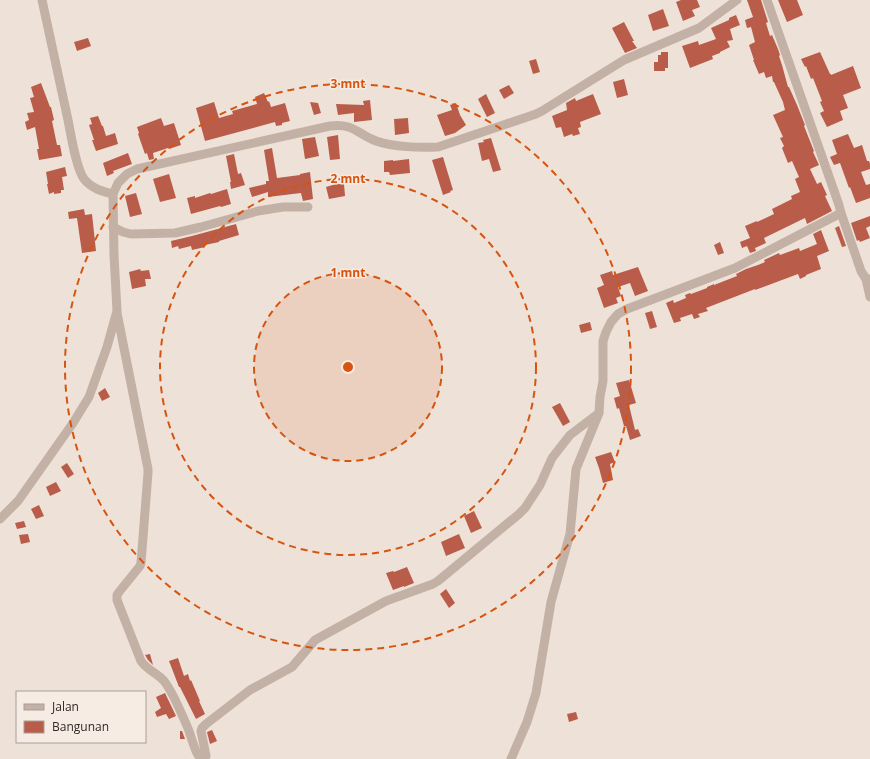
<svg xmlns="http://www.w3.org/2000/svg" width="870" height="759" font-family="'Open Sans',sans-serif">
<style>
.building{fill:#b95c4a}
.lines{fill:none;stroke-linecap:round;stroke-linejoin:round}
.street{stroke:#c4b1a6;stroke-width:9}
.ring{fill:none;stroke:#d6540f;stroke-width:2;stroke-dasharray:7 5}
.centre{fill:#d6540f;stroke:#f6ece4;stroke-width:2}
.ring-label{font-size:12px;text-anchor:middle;font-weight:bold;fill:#d6540f;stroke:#f6ece4;stroke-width:3;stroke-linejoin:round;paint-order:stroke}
</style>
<rect width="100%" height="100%" fill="#eee2d8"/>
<!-- building -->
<g class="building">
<polygon points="681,0 697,0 700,7 692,10 695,16 683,21 676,2"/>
<polygon points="747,0 761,0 768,22 766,23 770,36 772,35 778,49 780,55 779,56 782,65 788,87 789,87 797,105 805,125 804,126 814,151 813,152 819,165 810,169 817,184 821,182 827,195 825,196 832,211 807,224 805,218 764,238 766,243 755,248 756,251 750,253 747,246 742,248 740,242 750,238 745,226 757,221 757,222 774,214 772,209 792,199 791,196 800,192 795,179 799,177 792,161 788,163 782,148 784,146 780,138 783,137 773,115 785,110 783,102 774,82 773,82 772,76 766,78 764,72 759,74 753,60 754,60 749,45 755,42 751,27 747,28 745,20 753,17"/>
<polygon points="778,0 797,0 803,15 787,22"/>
<polygon points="663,9 669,26 653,31 648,15"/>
<polygon points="736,15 740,25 730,29 733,40 727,41 730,47 720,52 720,53 712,56 713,59 690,68 682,46 698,41 699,45 716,39 711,28 729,20 729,18"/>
<polygon points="624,22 634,41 632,41 637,48 625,53 612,28"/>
<polygon points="88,38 91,46 77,51 74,42"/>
<polygon points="661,52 668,52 668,68 665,68 665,71 654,71 654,62 658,62 658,55 661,55"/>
<polygon points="820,52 830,74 831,74 831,75 853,66 861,88 843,95 848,108 840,111 843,120 827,127 820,113 824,111 820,102 822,101 813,78 811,79 806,66 805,67 801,59"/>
<polygon points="536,59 540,72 533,74 529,61"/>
<polygon points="624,79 628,95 617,98 613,82"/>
<polygon points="41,83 50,107 51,107 54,120 52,121 57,145 60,145 62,156 39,160 37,149 39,149 35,127 27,130 25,122 29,120 27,113 34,112 30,98 34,97 31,87"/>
<polygon points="509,85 514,93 504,99 499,90"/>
<polygon points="264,93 268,102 269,101 271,107 285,103 290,121 282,123 282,125 276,126 275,122 205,141 196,108 214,102 219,118 233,114 232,111 257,104 255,97"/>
<polygon points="486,94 495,113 487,117 478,99"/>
<polygon points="593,94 601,114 580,122 581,127 578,128 580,134 573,136 572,134 564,137 561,127 556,128 552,116 567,110 566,103 575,98 576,101"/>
<polygon points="370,100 372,120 354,122 354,113 338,115 336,104 364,105 363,101"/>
<polygon points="310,102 318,103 321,113 314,115"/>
<polygon points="456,103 460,115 466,125 455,133 445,136 437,115 452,110 450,105"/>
<polygon points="98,116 102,126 103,126 106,136 115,133 118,144 96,151 92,140 94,140 89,125 92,124 90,118"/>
<polygon points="161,118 164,126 174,123 181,145 169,149 168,148 153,153 154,159 149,160 147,153 145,154 138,134 139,133 137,127"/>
<polygon points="408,118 409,133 395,135 394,119"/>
<polygon points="848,134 854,148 862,145 867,161 869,161 870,164 870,169 861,172 866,185 870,184 870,198 856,203 850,187 849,188 840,163 834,165 830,157 837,154 832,140"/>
<polygon points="338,135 340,159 330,160 327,137"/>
<polygon points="315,137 319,156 305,159 302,139"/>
<polygon points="491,138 501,170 493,172 489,159 482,161 478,143 484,142 483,140"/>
<polygon points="272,148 277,178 300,175 300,174 310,172 313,199 303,201 301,193 268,197 268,192 252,197 249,188 266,184 266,181 269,181 264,150"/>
<polygon points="128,153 132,164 113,171 114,173 107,176 103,163"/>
<polygon points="234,154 238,174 241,173 245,185 231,189 230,182 231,182 226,156"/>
<polygon points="443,157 453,190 450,191 451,192 443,195 432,160"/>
<polygon points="409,159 410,173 390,175 389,172 384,172 384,161 393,160 393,161"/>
<polygon points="65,167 67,176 62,177 64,190 61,190 61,193 54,194 54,192 49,194 47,184 48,184 46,172"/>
<polygon points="169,174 176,198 160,202 153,179"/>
<polygon points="336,184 344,184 345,196 329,199 326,187"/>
<polygon points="227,189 231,204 221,207 220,206 191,214 187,198 195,196 195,198 210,193 211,194"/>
<polygon points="136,193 142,214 130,217 125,196"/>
<polygon points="84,209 85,215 92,214 96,251 82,253 77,218 69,219 68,212"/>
<polygon points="870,216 870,226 866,228 870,238 860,242 859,240 857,241 851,223"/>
<polygon points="236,224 239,235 219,241 219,242 205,245 205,247 192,250 191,246 179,249 178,246 172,248 171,241 192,236"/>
<polygon points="839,226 846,246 842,247 835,228"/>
<polygon points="821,230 829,251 817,256 821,269 806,275 806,276 800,279 798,274 755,290 755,289 706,308 708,311 698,314 700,317 694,319 692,314 680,318 681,321 674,323 666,303 673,300 674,303 686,298 685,295 690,293 691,294 707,288 707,287 714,284 714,285 737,276 736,274 746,269 758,265 765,262 764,260 779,253 780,255 799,248 800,251 817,244 813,234"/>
<polygon points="720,242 724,253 718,255 714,245"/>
<polygon points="638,267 648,291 635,296 630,283 618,287 621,296 616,298 618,303 604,308 597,288 604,285 600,275 612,271 613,275"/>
<polygon points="140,269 141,271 149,270 151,279 145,279 146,286 132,289 129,272"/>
<polygon points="652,311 657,327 650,329 645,313"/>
<polygon points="590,322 592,330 581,333 579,325"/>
<polygon points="629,380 636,403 629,405 635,430 638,429 641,436 630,440 626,426 624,426 619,408 617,409 614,398 620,396 616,383"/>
<polygon points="105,388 110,397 102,401 98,393"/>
<polygon points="560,403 570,422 563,426 552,407"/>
<polygon points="611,452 615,462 610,464 613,480 603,483 599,468 595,457"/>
<polygon points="67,463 74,474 68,478 61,467"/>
<polygon points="56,482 61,491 50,496 46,487"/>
<polygon points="39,505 44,516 36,519 31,509"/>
<polygon points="474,511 482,528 471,533 464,516"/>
<polygon points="24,521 26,527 17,529 15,523"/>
<polygon points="28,534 30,542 21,544 19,535"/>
<polygon points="459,534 465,548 446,556 441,542"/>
<polygon points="407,567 414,583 404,587 404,586 393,590 386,573 393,571 394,572"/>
<polygon points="446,589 455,603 449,608 440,594"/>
<polygon points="150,654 153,665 148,660 145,655"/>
<polygon points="178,658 184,676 188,674 190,681 191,680 200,701 199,701 205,714 196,719 180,687 179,687 169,661"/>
<polygon points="165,693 176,716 169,719 166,714 157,717 155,712 161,708 156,697"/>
<polygon points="576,712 578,719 569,722 567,714"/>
<polygon points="212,730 217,741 210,744 207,732"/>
<polygon points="180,731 182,731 185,739 180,739"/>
</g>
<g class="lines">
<!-- street -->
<g class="street">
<path d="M42,0C51,40 59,80 68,120C71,135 76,168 84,179C92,189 102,191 113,194"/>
<polyline points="767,0 839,205 841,213 861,271 866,279 870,279"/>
<polyline points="113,227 123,232 131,234 175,233 201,227 258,211 283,207 308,207"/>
<polyline points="866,279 870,297"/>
<path d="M117,313L148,469V473L141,563L140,566L119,592L117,595V600L141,661C147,670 157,673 164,681C173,692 181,713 187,726C190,732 195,752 198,755C200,758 204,757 206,756L201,731L202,728L206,724L250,690L292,667L315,640L386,601L433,584L438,581L519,514L525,508L540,485L552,458L570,435L599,413"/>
<path d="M0,519L18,501L73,423L89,397L107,347L117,311L114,255L113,194L118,183L127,174L137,169L330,126C354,123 357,134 376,141C393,147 420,148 438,147L536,114L542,111L624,60L699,28L737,0"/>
<polyline points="511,759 527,722 536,693 551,602 570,534 576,469 599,413 600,397 603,381 603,341 606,332 611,322 618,314 627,309 735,268 841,213"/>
</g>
</g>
<!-- distance rings -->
<circle cx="348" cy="367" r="94" fill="#d6540f" fill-opacity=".12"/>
<g class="ring">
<circle cx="348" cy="367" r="94"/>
<circle cx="348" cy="367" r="188"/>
<circle cx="348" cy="367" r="283"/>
</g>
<circle cx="348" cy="367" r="6" class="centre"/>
<g class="ring-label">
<text x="348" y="88">3 mnt</text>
<text x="348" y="183">2 mnt</text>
<text x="348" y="277">1 mnt</text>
</g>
<!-- legend -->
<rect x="16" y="691" width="130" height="52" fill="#f6ece4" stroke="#a79e98"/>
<rect x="24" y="704" width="20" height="6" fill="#c4b1a6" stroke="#a79e98"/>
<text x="52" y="711" font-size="12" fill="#312826">Jalan</text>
<rect x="24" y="721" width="20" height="12" fill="#b95c4a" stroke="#a79e98"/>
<text x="52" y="731" font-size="12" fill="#312826">Bangunan</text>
</svg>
